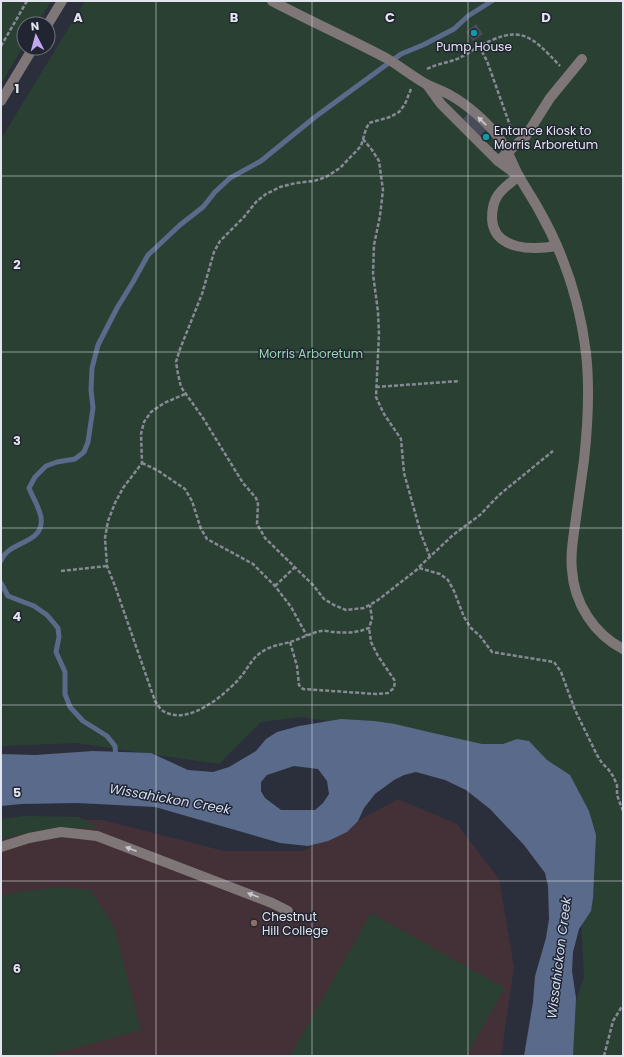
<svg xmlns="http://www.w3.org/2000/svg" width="624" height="1057" font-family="Poppins,sans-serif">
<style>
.education{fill:#443137}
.green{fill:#2a4032}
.water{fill:#5a6a8b;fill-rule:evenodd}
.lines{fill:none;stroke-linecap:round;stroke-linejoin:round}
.stream{stroke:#5a6a8b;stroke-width:5}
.building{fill:#474c59}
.path{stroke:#868a94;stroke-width:2.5;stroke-dasharray:4 2;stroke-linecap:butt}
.minor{stroke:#7f7677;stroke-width:10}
.oneway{fill:#c9c9d0}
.grid{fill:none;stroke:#e2e5ed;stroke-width:1;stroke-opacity:0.55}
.culture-dot{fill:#0f9aa8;stroke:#212531;stroke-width:1.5}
.education-dot{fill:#8d6e63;stroke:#212531;stroke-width:1.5}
.labels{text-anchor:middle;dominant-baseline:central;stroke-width:3;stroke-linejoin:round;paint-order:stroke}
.poi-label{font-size:12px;fill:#e2e5ed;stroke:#212531;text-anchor:start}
.park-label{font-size:12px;fill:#97d7b1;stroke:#212531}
.water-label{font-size:13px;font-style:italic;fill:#d3dff6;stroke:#212531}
.grid-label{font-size:13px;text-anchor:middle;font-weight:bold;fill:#e2e5ed;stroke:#212531;stroke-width:3;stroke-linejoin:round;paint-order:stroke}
</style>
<rect width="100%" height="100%" fill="#2b2f3b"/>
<!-- education -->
<polygon class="education" points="398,799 457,824 499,879 514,967 501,1056 1,1056 1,824 43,819 103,820 224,851 303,851"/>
<!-- green -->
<g class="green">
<polygon points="1,1 51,1 37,24 24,24 24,45 1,84"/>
<polygon points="85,1 623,1 623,1056 558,1056 584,977 579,876 390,731 302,717 261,722 219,764 76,743 1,746 1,139"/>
<polygon points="25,816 79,817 99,828 53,828 1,839 1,819"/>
<polygon points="59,887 91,890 114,927 141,1030 45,1056 1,1056 1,896 12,893"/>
<polygon points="371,913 505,988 466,1056 290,1056"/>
</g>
<!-- water -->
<path class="water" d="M341,719L374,721L395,724L433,733L482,744H503L517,739L529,741L547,760L570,775L589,811L596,835L593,898L591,911L579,929L573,952L572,971L576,998L573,1056H524L533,1002L535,976L546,938L549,919L548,886L545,873L524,845L490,809L466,790L445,780L416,772L404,775L394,780L375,794L364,808L358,821L347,832L328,841L308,846L280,843L155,807L77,803L21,804L1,806V754L35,755L93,751L151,753L188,770L213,772L229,767L256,751L266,739L277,732L299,726ZM294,766L318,769L327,781L329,794L323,803L315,810H281L265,798L261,791V782L267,775Z"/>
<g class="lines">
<!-- stream -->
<g class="stream">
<path d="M1,561C8,540 45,545 41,517C39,507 33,498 29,488L35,477L46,466L57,462L75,459L84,452L88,442L93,408L91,390L92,368L98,345L117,308L133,282L148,255L180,225L203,207L215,192L230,178L261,161L315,117L401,54L423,45L454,29L468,16L492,1"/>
<polyline points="1,583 8,596 34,606 47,615 58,628 59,637 56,652 65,672 65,694 70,707 83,721 107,736 115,746 116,759"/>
</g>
</g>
<!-- building -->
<g class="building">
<polygon points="476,24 483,34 473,41 466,32"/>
<polygon points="469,113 486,130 480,136 463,119"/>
<polygon points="488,132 491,136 489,140 485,141 482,138 483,133"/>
</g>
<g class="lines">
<!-- path -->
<g class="path">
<polyline points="1,46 27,1"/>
<polyline points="479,46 487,61 512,131"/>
<path d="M427,69C436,64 447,63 457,59C464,56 471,51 478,47C520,24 530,34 560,66"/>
<polyline points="411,89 405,104 399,112 390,117 369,123 366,129 361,146 340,168 326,177 314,181 296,183 280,187 266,194 256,202 244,217 220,241 214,252 202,294 180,349 176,362 178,374 181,387 203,418 243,483 256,498 258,504 257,524 265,538 313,585 324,599 334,605 346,610 364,608 378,600 419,568 440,574 448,580 454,591 464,617 471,628 480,636 492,652 554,662 561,672 575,710 597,755 602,763 608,769 613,776 617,785 617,795 623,811"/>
<polyline points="363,139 372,150 379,161 383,190 380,216 374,245 373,274 378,312 379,334 376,397 384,414 401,439 404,473 421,534 430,557"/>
<polyline points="376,387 460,381"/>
<path d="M185,394L164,403L151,412L144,422L141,434L142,463L123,488L115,503L108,521L105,538L107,566L115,586L155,701C158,705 160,710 165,712C189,725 223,696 238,680C250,667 251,656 269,648C276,645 283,644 290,642C300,639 311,633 321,631C325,630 330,632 333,632C347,633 357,633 369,628L372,619L370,605"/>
<polyline points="142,463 157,470 185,489 192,501 201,529 207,539 253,564 275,586 291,607 307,636"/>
<polyline points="419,567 453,535 480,515 499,495 553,451"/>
<polyline points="61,571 107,566"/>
<polyline points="275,586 295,567"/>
<polyline points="290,642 297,666 299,685 303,689 376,694 388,693 394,688 395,681 378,656 371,642 369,628"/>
<polyline points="604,1056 613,1021 621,1008 623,1007"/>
</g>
<!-- minor -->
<g class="minor">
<path d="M272,1C310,21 348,38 386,58C400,66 413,77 428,85C435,88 443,91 450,95C468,105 487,122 499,138C509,150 512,165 520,178C526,189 533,199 539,210C564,254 580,303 586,353C590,389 588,424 584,460C581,482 578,503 575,525C573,540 570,555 572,570C574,603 594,634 623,649"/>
<polyline points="48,24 62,1"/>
<polyline points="428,86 441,104 498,161 517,175"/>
<polyline points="1,101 33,48"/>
<polyline points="498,161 526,136 550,98 582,59"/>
<path d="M519,176C511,182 504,187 498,195C493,202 492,210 492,219C494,251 534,250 557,246"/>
<polyline points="1,847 29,838 61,832 97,836 272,903 288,911"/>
</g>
</g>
<!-- one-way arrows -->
<defs><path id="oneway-solid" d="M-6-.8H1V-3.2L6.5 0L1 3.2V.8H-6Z"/></defs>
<g class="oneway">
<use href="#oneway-solid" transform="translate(482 121) rotate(-136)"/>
<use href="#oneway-solid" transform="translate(131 849) rotate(-159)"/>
<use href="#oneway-solid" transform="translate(253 895) rotate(-159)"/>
</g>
<!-- grid -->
<path class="grid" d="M156,1V1056M312,1V1056M468,1V1056M1,176H623M1,352H623M1,528H623M1,705H623M1,881H623"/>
<!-- markers -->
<g class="culture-dot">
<circle cx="474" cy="33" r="4"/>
<circle cx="486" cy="137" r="4"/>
</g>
<circle class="education-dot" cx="254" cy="923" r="4"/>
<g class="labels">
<!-- poi labels -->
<g class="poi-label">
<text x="474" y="46" text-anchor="middle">Pump House</text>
<text x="494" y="130">Entance Kiosk to<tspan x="494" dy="14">Morris Arboretum</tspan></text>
<text x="262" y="916">Chestnut<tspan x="262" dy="14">Hill College</tspan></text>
</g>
<!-- park labels -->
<g class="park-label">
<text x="311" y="353">Morris Arboretum</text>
</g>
<!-- water labels -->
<g class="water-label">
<text transform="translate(170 799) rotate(10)">Wissahickon Creek</text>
<text transform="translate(559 958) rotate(-83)">Wissahickon Creek</text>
</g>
</g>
<g class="grid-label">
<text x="78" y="22">A</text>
<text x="234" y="22">B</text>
<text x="390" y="22">C</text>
<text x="546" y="22">D</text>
<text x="17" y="93">1</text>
<text x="17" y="269">2</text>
<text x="17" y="445">3</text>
<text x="17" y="621">4</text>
<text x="17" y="797">5</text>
<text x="17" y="973">6</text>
</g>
<!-- border -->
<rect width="624" height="1057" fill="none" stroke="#e2e5ed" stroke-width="4"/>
<!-- north arrow -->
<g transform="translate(36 36) rotate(354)"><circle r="19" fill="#212531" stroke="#6e727c"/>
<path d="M0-3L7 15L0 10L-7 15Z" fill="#c3a7f2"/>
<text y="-6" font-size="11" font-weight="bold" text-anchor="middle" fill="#e2e5ed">N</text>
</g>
</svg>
